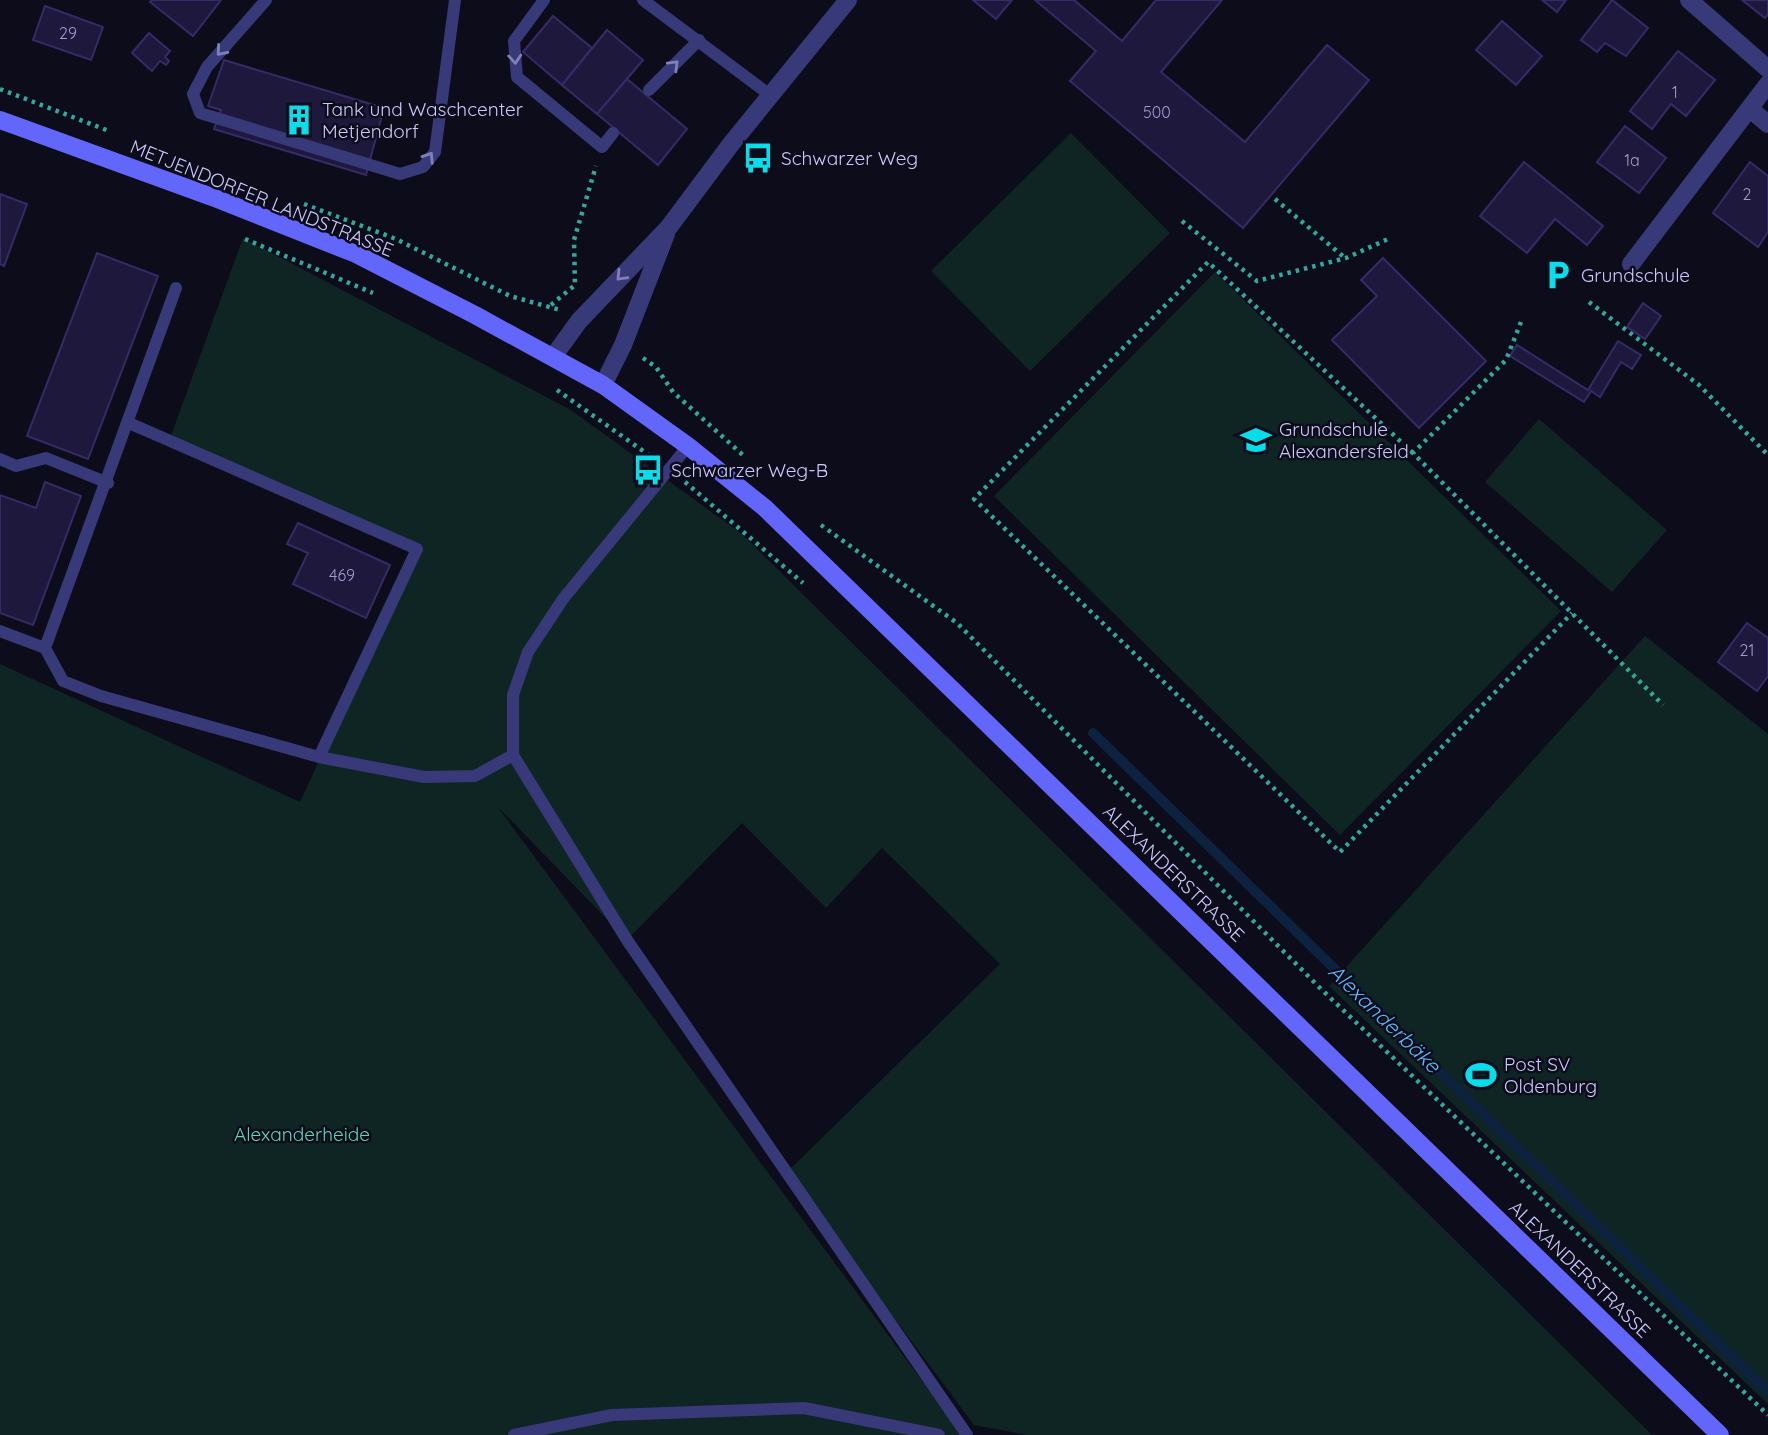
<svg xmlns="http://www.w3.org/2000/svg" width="1768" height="1435" font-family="Quicksand,sans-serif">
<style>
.green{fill:#0f2523}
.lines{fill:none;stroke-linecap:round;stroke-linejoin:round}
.stream{stroke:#0d223e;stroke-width:10}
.building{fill:#1e183c;stroke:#342b67;stroke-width:2}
.path{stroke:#30a99b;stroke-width:4.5;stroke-dasharray:3.5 5;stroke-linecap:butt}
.service{stroke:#383979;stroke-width:12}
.minor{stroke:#383979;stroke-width:18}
.secondary{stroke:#6266fa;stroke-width:18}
.oneway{stroke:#8280bb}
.labels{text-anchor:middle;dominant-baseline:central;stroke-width:5;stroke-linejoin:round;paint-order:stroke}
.number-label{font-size:16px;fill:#a09ccd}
.poi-label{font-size:19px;fill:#cbc8fd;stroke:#0d0c1b;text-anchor:start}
.street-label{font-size:19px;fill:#cbc8fd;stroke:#0d0c1b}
.park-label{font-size:19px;fill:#58d9b2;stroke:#0d0c1b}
.water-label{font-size:21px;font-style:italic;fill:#59b8fa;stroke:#0d0c1b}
</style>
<rect width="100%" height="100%" fill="#0d0c1b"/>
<!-- green -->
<g class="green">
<polygon points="1071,133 1170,233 1030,371 931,271"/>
<polygon points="243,238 571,410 743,535 1652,1435 1027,1435 974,1425 786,1173 1000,964 882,848 826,908 742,823 627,940 497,806 962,1435 0,1435 0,664 300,802 417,550 169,441"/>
<polygon points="1215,272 1561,611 1340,835 994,496"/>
<polygon points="1539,419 1667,530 1612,592 1485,482"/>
<polygon points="1645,636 1768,734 1768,1404 1329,986"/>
</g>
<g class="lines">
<!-- stream -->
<polyline class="stream" points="1093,733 1768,1392"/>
</g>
<!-- building -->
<g class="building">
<polygon points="152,0 221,0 193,36 150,2"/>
<polygon points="973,0 1012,0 996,19"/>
<polygon points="1035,0 1074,0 1122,41 1156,0 1222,0 1161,72 1245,142 1327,45 1369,80 1243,228 1070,81 1096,51"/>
<polygon points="1542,0 1566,0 1557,12"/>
<polygon points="1612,0 1648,28 1626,56 1605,43 1597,52 1581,40"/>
<polygon points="1742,0 1768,0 1768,14 1765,18"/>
<polygon points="45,6 103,27 91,60 33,40"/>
<polygon points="553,16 592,48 562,85 523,52"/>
<polygon points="1502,21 1542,56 1516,85 1476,50"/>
<polygon points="607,30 643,60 597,114 562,85"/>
<polygon points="149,33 170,51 165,57 169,61 166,65 160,61 152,71 132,53"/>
<polygon points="1678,51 1715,80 1686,116 1671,104 1652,129 1630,111"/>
<polygon points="224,60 384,108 366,175 214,129 221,110 208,106"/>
<polygon points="627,79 687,129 658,165 597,114"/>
<polygon points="1625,126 1666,158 1639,193 1597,162"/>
<polygon points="1524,162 1603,226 1587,245 1555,219 1527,253 1480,216"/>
<polygon points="1750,162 1768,176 1768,232 1758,247 1713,213"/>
<polygon points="0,194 27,204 4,266 0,264"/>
<polygon points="97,253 158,276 88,459 27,436"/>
<polygon points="1383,258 1486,361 1419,428 1332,340 1377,296 1361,280"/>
<polygon points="1643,303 1661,316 1645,339 1627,327"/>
<polygon points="1618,341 1641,355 1632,369 1621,362 1600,397 1591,391 1584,402 1510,356 1517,345 1588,390"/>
<polygon points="45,482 81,496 33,625 0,613 0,495 36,508"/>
<polygon points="298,523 390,565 366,618 293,584 308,553 287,544"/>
<polygon points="1747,623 1768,638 1768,676 1757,691 1718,662"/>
</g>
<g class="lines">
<!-- path -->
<g class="path">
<polyline points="0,89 109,131"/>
<polyline points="1275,199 1345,258"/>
<polyline points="304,204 396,239 510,296 560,310"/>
<polyline points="1182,221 1257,281 1346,258 1388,239"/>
<polyline points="245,239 373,293"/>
<polyline points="1589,302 1699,385 1768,455"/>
<polyline points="551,305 575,285 574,240 596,166"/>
<polyline points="1521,322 1506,360 1413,453 1663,705"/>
<polyline points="643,358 656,367 673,392 744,456"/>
<polyline points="557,390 653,458"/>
<polyline points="1413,453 1208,262 974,499 1340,852 1572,613"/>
<polyline points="685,482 803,583"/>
<polyline points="821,525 957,623 1321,989 1768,1415"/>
</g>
<!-- service -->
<g class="service">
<polyline points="266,0 207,67 193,94 200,113 400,174 423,167 435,152 455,0"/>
<polyline points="544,0 514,41 517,77 602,147 613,133"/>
<polyline points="643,0 770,95"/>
<polyline points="649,90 699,40"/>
<polyline points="176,288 45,648 63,681 101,696 319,757 424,777 475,776 513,755"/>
<polyline points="129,423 417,549 319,757"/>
<polyline points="688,446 563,599 528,652 513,695 513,755 627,940 967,1435"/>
<polyline points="0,459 16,466 46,458 108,483"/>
<polyline points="0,631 45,648"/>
<polyline points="514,1435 612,1415 804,1408 939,1435"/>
</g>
<!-- minor -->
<g class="minor">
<polyline points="1689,0 1768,69"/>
<polyline points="1750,109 1768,124"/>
<polyline points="1631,264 1768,84"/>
<polyline points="553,357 579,321 669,227 731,144 848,0"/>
<polyline points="603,385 623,345 666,234"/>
</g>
<!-- secondary -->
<polyline class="secondary" points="0,120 212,197 356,254 475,315 603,385 688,446 765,508 1720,1435"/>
</g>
<!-- one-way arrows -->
<defs><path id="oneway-chevron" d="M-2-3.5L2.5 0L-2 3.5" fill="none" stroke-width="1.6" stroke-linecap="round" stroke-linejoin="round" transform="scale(1.75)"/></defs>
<g class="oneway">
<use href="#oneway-chevron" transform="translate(221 51) rotate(131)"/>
<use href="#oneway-chevron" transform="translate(515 59) rotate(86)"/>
<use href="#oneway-chevron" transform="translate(674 65) rotate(-45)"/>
<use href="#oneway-chevron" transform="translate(429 157) rotate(-57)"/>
<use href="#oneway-chevron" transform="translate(621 276) rotate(134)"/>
</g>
<!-- icons -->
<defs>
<g id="building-bare" transform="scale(2.415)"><path d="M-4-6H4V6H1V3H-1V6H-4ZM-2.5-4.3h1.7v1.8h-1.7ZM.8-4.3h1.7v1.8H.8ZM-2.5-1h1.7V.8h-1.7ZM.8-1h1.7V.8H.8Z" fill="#08dee9" stroke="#0d0c1b" stroke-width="2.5" paint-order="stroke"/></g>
<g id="bus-bare" transform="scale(2.415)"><path d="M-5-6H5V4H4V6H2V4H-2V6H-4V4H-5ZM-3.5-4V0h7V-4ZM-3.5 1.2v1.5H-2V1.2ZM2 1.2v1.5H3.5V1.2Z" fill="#08dee9" stroke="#0d0c1b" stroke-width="2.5" paint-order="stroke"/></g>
<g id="parking-bare" transform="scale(2.415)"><path d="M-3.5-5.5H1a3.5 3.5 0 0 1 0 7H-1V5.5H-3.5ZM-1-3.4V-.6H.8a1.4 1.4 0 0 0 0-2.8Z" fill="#08dee9" stroke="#0d0c1b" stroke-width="2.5" paint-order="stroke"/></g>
<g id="school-bare" transform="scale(2.415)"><path d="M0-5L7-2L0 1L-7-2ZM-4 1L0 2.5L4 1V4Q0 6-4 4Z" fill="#08dee9" stroke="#0d0c1b" stroke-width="2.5" paint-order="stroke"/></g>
<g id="stadium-bare" transform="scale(2.415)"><path d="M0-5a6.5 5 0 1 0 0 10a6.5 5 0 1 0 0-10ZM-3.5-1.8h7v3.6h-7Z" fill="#08dee9" stroke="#0d0c1b" stroke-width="2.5" paint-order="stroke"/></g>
</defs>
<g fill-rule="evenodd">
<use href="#building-bare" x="299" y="120"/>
<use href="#bus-bare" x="758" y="158"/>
<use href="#parking-bare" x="1558" y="275"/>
<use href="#school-bare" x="1256" y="440"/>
<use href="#bus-bare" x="648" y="470"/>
<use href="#stadium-bare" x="1481" y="1075"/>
</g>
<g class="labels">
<!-- number labels -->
<g class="number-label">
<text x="68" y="33">29</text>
<text x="1675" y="92">1</text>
<text x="1157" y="112">500</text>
<text x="1632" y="160">1a</text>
<text x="1747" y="194">2</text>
<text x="342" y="575">469</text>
<text x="1747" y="650">21</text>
</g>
<!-- poi labels -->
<g class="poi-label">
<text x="322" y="109">Tank und Waschcenter<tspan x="322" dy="22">Metjendorf</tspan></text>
<text x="781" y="158">Schwarzer Weg</text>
<text x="1581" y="275">Grundschule</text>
<text x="1279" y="429">Grundschule<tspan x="1279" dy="22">Alexandersfeld</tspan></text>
<text x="671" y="470">Schwarzer Weg-B</text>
<text x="1504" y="1064">Post SV<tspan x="1504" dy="22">Oldenburg</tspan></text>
</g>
<!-- street labels -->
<g class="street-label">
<text transform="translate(262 198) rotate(22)">METJENDORFER LANDSTRASSE</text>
<text transform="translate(1174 873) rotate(44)">ALEXANDERSTRASSE</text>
<text transform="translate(1580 1269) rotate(44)">ALEXANDERSTRASSE</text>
</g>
<!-- park labels -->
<g class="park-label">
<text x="302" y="1134">Alexanderheide</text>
</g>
<!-- water labels -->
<g class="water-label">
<text transform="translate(1385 1018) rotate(44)">Alexanderbäke</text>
</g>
</g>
</svg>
